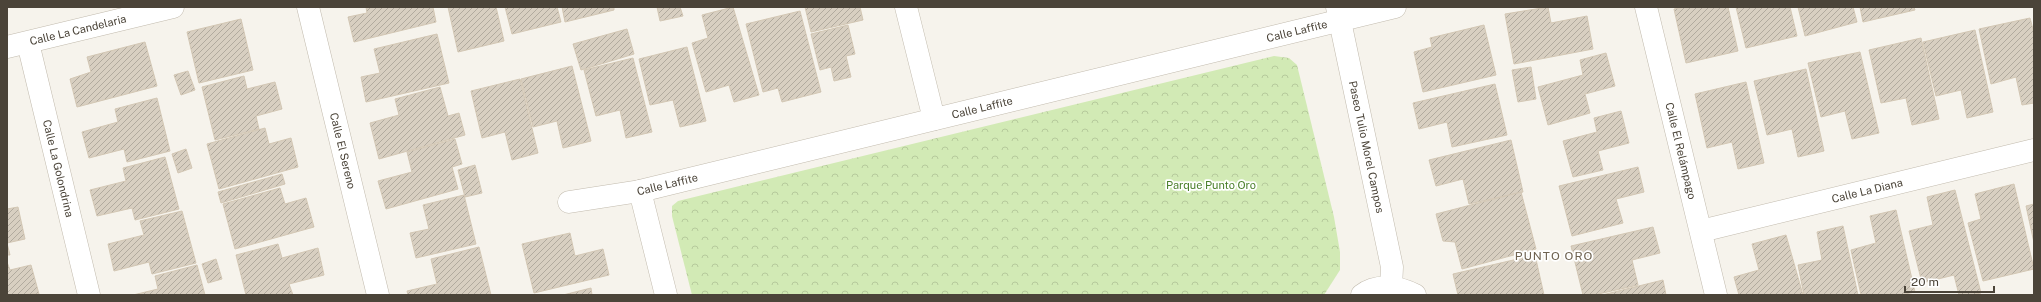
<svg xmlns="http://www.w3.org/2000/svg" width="2041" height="302" font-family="'Public Sans',sans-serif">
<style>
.forest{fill:url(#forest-crowns)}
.building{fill:url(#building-hatch);stroke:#d3c7b4}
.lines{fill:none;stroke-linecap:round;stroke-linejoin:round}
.street-casing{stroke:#c2bbae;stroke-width:23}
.street{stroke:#fff;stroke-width:22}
.labels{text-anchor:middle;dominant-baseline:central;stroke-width:3.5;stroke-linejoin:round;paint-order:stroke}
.street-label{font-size:11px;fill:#4b4439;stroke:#fff}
.park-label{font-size:11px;fill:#4a7f2a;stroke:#fff}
.neighbourhood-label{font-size:12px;letter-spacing:1px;fill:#6e6250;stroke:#fff}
</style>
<defs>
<pattern id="forest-crowns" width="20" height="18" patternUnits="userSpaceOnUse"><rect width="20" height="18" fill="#d2eab5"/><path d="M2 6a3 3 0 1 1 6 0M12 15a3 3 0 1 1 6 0" fill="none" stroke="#b6ca9c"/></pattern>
<pattern id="building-hatch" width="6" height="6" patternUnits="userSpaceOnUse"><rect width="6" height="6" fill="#d8cfc1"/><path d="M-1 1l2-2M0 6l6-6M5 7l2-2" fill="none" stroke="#b1aa9e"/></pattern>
</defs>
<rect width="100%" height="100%" fill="#f6f3ec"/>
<!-- forest -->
<polygon class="forest" points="1274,56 1289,58 1297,65 1334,217 1340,252 1340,270 1324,295 692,295 672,216 672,206 678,201"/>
<!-- building -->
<g class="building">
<polygon points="366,7 433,7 436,22 354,42 348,17 367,13"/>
<polygon points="448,7 496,7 504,41 458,52"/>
<polygon points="505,7 557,7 561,22 512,34"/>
<polygon points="562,7 614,7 614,10 565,22"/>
<polygon points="657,7 680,7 683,16 660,21"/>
<polygon points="733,7 759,95 734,102 729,85 706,92 692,43 708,38 702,15"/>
<polygon points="805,7 860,7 863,20 811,32"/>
<polygon points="1548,7 1551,23 1587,16 1593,49 1514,64 1505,14"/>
<polygon points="1684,7 1728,7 1738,51 1686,63 1674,9"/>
<polygon points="1736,7 1790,7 1797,36 1746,48"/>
<polygon points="1798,7 1853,7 1857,22 1805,36"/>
<polygon points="1860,7 1914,7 1915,10 1863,22"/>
<polygon points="800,11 821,92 782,102 778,88 763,92 746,24"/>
<polygon points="2030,18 2034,33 2034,103 2022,105 2016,77 1991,84 1979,29"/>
<polygon points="241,19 253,70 199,83 187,32"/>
<polygon points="848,25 855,54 846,56 851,77 834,81 831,67 820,70 811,34"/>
<polygon points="1484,25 1496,75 1423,92 1414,52 1432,47 1430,38"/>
<polygon points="627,29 634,54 581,70 573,44"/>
<polygon points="1975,30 1993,112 1967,118 1961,90 1936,96 1923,42"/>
<polygon points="437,34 449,83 366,102 361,77 380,73 374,49"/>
<polygon points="1921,38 1939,119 1912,125 1906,98 1881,103 1869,50"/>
<polygon points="145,42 157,86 77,107 70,79 91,72 87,57"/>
<polygon points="687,47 706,121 680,127 673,100 650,105 639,59"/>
<polygon points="1860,52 1879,133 1852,139 1845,111 1821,117 1808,63"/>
<polygon points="1606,53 1615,86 1585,94 1590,113 1548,125 1538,87 1583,75 1580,60"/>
<polygon points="633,58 652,132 626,138 620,110 596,116 584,70"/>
<polygon points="572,66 591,141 563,148 557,121 533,127 521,79"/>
<polygon points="1531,67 1536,99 1518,102 1512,70"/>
<polygon points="1806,69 1824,151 1798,157 1792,129 1767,135 1754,81"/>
<polygon points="188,71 195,90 181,95 174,75"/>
<polygon points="244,76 247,89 275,82 282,109 256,116 259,129 215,140 202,87"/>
<polygon points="520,79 538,153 512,160 505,132 482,138 471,91"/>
<polygon points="1746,82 1764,163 1738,169 1732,142 1707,148 1695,94"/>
<polygon points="1495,84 1507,135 1452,147 1447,122 1419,129 1413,103"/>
<polygon points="440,87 448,116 459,113 465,135 379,159 370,123 399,115 395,99"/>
<polygon points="157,98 170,151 127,162 124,149 89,158 82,132 118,122 115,109"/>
<polygon points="1621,111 1629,143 1598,151 1603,170 1573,177 1563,141 1597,132 1594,118"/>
<polygon points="265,128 269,144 291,138 298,167 219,189 207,144"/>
<polygon points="455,139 462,164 452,167 458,189 386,209 378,181 412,172 407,152"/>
<polygon points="1511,140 1523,192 1469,204 1463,179 1436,186 1429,160"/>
<polygon points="186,149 192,168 178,173 172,154"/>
<polygon points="165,157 179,209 135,220 132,208 97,216 90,190 126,181 123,168"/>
<polygon points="475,165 482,193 465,197 458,170"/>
<polygon points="1638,167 1644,192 1616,199 1623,223 1572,236 1559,186"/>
<polygon points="282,174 285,184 221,203 218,192"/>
<polygon points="2014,184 2034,269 1983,281 1968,223 1981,219 1975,194"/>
<polygon points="280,188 285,204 306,198 314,227 235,249 223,204"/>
<polygon points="1955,190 1981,293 1971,295 1959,295 1954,275 1922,283 1909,231 1933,225 1927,197"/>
<polygon points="1521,192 1536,249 1462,269 1455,242 1443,241 1436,214"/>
<polygon points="464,195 476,244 416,258 410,233 429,229 423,205"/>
<polygon points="2034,204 2034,243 2026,206"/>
<polygon points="18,207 25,239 7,243 10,255 7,255 7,209"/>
<polygon points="1896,210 1915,292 1900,295 1861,295 1851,250 1876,243 1870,216"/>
<polygon points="182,211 196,263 152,274 149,262 114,271 108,244 144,235 140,221"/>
<polygon points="1843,226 1858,295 1804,295 1798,265 1822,260 1817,232"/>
<polygon points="1653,227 1660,253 1632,260 1638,285 1594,295 1583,295 1571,246"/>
<polygon points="570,233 575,256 603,249 609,275 534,293 522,244"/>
<polygon points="1786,235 1803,295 1739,295 1734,277 1759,270 1752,244"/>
<polygon points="278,244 282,258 318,248 324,275 289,284 293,295 246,295 236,255"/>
<polygon points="479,247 491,295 408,295 407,291 437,284 431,259"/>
<polygon points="1535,255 1544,295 1458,295 1453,274"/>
<polygon points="216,259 222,279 208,283 202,264"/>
<polygon points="7,262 10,270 31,265 39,294 7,295"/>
<polygon points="197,265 205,295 133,295 158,289 155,276"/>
<polygon points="1663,280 1666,295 1602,295"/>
<polygon points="591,288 592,295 563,295"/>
</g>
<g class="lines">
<!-- street casing -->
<g class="street-casing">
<g id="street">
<path id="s1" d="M308,7L378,295"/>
<polyline points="906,7 934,119"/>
<path id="s2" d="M1337,7L1392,267L1391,288"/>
<path id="s3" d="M1646,7L1716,295"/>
<path id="s4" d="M28,43L89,295"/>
<path id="s5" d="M7,47L173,7"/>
<polyline points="640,191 666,295"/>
<path id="s6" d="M569,202L640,191L1395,7"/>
<path id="s7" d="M1701,231L2034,150"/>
<path d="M1362,295C1377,283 1400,287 1415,295"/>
</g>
</g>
<!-- street -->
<use href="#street" class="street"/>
</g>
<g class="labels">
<!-- street labels -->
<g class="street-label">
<text stroke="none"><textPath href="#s5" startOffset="73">Calle La Candelaria</textPath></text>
<text stroke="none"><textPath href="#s6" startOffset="748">Calle Laffite</textPath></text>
<text stroke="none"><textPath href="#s6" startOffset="424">Calle Laffite</textPath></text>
<text stroke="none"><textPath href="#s2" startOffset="143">Paseo Tulio Morel Campos</textPath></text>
<text stroke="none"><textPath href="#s1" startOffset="148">Calle El Sereno</textPath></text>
<text stroke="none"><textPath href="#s3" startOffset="148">Calle El Relámpago</textPath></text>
<text stroke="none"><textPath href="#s4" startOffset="129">Calle La Golondrina</textPath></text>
<text stroke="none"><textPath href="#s6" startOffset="100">Calle Laffite</textPath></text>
<text stroke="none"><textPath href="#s7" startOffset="171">Calle La Diana</textPath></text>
</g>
<!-- park labels -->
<g class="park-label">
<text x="1211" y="185">Parque Punto Oro</text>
</g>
<!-- neighbourhood labels -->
<g class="neighbourhood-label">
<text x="1554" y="256">PUNTO ORO</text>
</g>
</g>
<!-- border -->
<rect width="2041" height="302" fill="none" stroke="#4b4439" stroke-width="16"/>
<!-- scale -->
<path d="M1905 286v6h89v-6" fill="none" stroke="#4b4439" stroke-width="2"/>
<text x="1911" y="286" font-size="12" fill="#4b4439" stroke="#ffffff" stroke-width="3" paint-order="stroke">20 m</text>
</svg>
